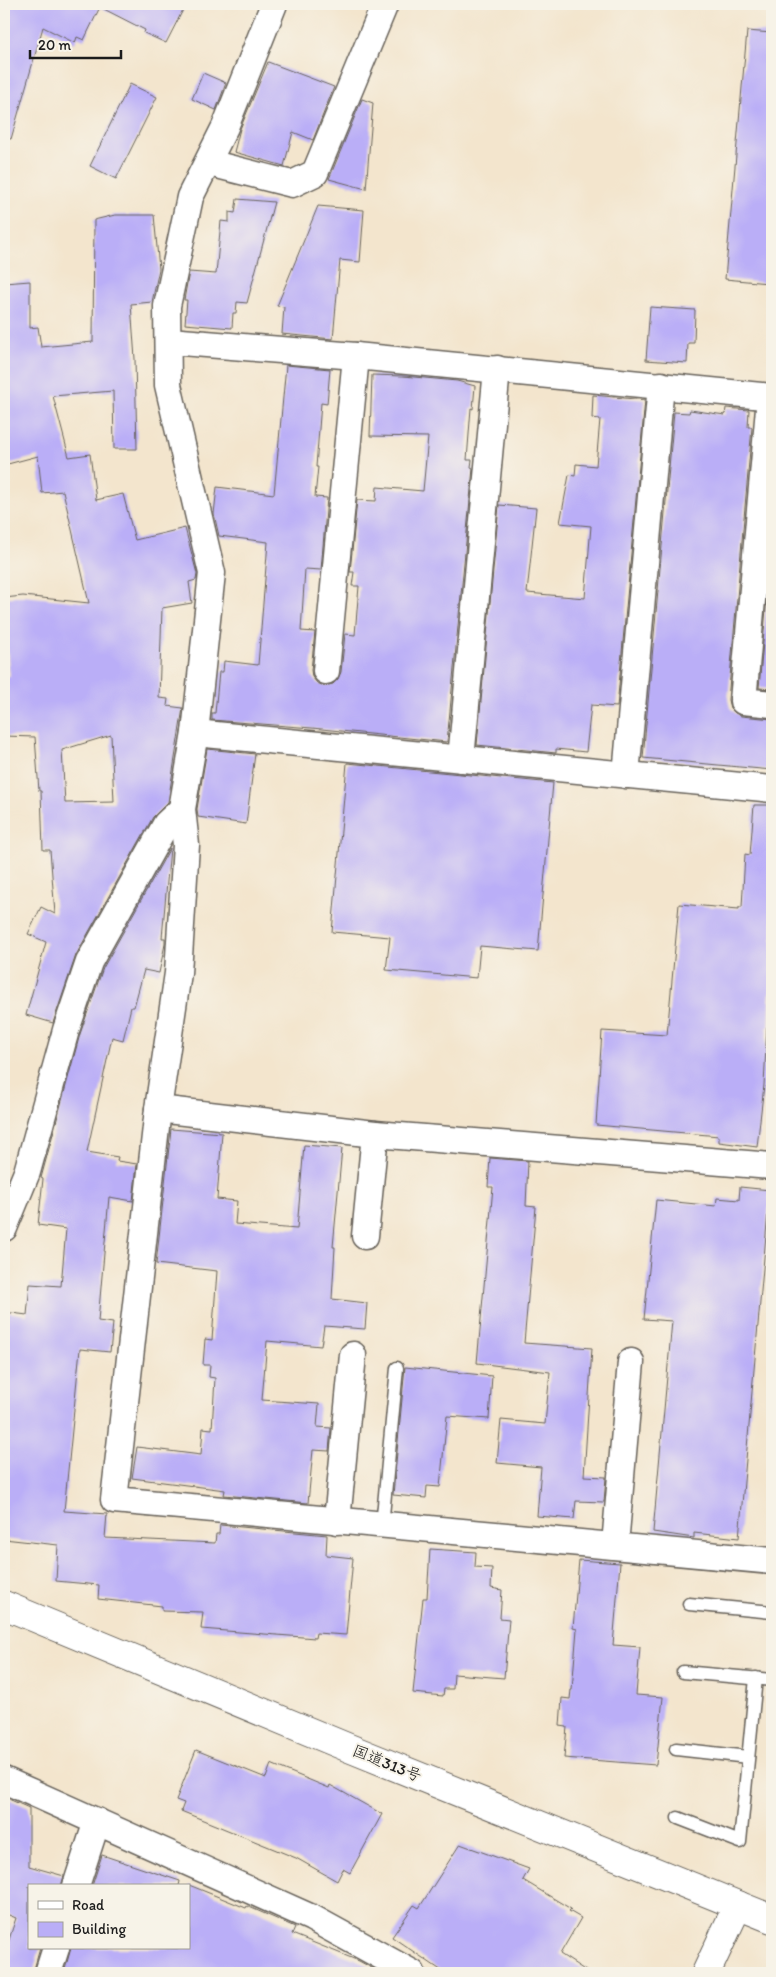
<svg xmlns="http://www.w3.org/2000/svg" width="776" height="1977" font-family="Itim,'Klee One',sans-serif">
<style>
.building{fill:#baaef7;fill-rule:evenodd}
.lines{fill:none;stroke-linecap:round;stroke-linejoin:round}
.service-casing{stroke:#67625a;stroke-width:15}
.minor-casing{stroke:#67625a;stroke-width:29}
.tertiary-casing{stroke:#67625a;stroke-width:30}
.trunk-casing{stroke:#67625a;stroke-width:30}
.service{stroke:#fff;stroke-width:12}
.minor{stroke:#fff;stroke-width:26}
.tertiary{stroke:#fff;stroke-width:28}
.trunk{stroke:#fff;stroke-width:28}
.labels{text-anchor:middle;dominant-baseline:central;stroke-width:4;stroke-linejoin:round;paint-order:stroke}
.street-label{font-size:16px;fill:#1c1c1c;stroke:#f7f3e8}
</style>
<rect width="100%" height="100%" fill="#f7f3e8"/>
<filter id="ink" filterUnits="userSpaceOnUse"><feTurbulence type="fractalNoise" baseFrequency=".02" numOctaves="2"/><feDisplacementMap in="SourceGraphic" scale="10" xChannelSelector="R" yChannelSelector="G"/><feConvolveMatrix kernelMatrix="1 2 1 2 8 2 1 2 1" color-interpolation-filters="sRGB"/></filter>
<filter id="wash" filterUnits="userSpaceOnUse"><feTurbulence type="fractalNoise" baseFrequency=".0096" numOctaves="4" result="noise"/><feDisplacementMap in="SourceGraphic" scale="20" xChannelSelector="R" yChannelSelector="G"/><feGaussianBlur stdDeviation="1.12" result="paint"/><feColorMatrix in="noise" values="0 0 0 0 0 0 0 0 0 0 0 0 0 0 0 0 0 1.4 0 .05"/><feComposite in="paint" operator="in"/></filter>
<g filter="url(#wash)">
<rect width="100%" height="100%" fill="#f3e5cd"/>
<g id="blocks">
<!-- building -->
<g class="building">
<polygon points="4,4 186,4 166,43 144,33 145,30 100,7 84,40 77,37 75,43 43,27 11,139 4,138"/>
<polygon points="747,31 772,33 772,231 768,283 725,279"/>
<polygon points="268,62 334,87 313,140 293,132 284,166 234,152 240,129"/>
<polygon points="203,73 226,83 216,110 192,99"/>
<polygon points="130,84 157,97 116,179 90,166"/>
<polygon points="362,99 373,103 366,189 329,179"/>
<polygon points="237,199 274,202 247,303 237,302 236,313 233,313 232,328 185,324 187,300 184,300 189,272 216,274 221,221 229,222 229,212 235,213"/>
<polygon points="318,206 364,210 360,262 340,260 333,339 282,334 284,307 277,306"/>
<path d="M115,215H154L159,269L152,302L131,304L135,359L137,449H114L113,391L53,396L69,457L90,454L96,500L123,494L135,540L185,528L197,574L196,580L189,582L192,603L162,608L159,698L168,699L167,706L183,708L168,802L153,817L76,955L53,1023L26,1015L46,942L28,934L41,907L55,914L50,850H43L41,791H39L35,737L4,736V683L7,684L6,676H10L4,618V598L23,596L89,603L63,491L42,493L38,456L4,465V283L30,281V328L38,327L41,347L93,342L94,220ZM111,735L114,802L65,803L62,750Z"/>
<polygon points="650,307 695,310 694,343 688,343 687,363 646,360"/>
<polygon points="286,365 330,369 327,404 321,403 316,467 318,467 315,497 327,498 321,570 305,569 301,631 315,632 311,670 312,677 317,683 324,686 333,684 338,679 341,672 345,634 355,635 359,586 352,586 354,572 350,572 357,500 376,501 377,487 423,491 428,437 370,436 372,375 403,376 457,381 475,386 473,409 471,408 467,460 472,460 471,467 473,468 447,742 312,728 212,720 212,713 215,713 219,672 223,672 224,661 258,665 268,542 219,536 214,514 217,487 274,494"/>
<polygon points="593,395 645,400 617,707 591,705 586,752 556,749 556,753 477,745 499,505 536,508 527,593 585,598 591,526 560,523 569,475 575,476 576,464 596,466 600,419 592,418"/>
<polygon points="726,408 749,410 748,427 752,427 728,700 730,708 735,713 741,716 772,719 772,770 643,758 674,412 689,413 690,410 725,415"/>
<polygon points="772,541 772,689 759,688"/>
<polygon points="207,749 255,754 246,824 198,817 197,809"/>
<polygon points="347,763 553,783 538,951 480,946 477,978 386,970 390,937 332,932"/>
<polygon points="754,805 772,805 772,968 769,1001 770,1001 769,1027 767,1027 764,1085 757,1147 719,1142 719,1136 596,1125 602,1031 667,1035 679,904 739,909 739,907 742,907 745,854 750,855"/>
<polygon points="170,848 162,938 165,938 165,944 159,973 144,970 134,1007 131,1007 123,1040 112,1037 87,1152 118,1157 117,1161 137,1164 133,1201 109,1197 98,1321 113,1323 110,1352 80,1349 64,1511 107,1514 105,1538 215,1543 216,1534 219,1534 220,1525 327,1535 326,1555 353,1558 346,1635 316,1633 315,1638 201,1629 203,1612 162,1611 162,1606 98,1599 99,1585 56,1581 58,1545 4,1539 4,1312 27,1315 30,1284 61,1286 66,1229 38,1225 43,1179 41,1178 80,1034 103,968"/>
<polygon points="171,1129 222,1133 217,1199 237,1201 235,1224 297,1229 304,1145 342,1148 333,1247 335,1247 332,1299 367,1303 365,1329 324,1326 321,1346 267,1341 262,1400 319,1404 317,1427 331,1428 329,1451 313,1450 308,1503 224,1495 225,1490 132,1478 137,1447 201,1455 203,1428 212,1429 215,1378 209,1377 210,1365 203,1365 205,1339 212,1340 217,1271 156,1264"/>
<polygon points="490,1158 528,1161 526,1206 536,1207 524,1343 592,1348 584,1476 606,1477 604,1502 576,1501 574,1519 537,1516 541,1467 497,1463 501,1420 545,1424 550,1372 477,1363 493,1187 488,1187"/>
<polygon points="740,1187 770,1190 739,1538 694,1533 694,1538 653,1532 672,1321 644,1319 656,1200 716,1206 717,1198 739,1200"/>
<polygon points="405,1367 492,1376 489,1419 447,1416 440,1487 427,1486 426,1498 393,1495"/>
<polygon points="430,1549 476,1552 475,1567 492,1568 491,1588 502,1590 500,1618 509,1619 504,1678 454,1674 453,1689 444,1689 443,1696 413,1693 423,1598 427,1598"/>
<polygon points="579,1560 620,1563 613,1645 640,1647 636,1695 663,1697 656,1765 564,1758 567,1727 560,1726 562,1698 570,1699 571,1690 572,1690 577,1629 573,1628"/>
<polygon points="196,1750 266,1778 271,1764 329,1788 330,1785 382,1814 350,1873 343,1869 337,1881 296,1858 181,1811 184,1803 176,1800"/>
<polygon points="4,1797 29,1808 29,1866 64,1876 61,1886 29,1886 29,1948 40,1948 33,1973 4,1973 4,1955 16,1918 4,1913"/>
<polygon points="460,1844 529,1869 523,1880 571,1909 569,1911 581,1918 560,1954 589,1973 445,1973 392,1937 414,1905 419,1908"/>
<polygon points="102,1855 180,1881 179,1886 92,1886"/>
<polygon points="189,1885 246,1908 247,1906 295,1927 292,1934 359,1961 381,1973 64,1973 71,1948 189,1948"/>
</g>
</g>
</g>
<g filter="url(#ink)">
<use href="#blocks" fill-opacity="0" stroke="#67625a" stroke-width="1"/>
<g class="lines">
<!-- service casing -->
<g class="service-casing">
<g id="service">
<polyline points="382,1526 397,1368"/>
<polyline points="689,1604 772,1612"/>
<polyline points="683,1672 772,1680"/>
<polyline points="676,1749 748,1757"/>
<polyline points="678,1818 740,1842 756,1678"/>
</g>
</g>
<!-- minor casing -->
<g class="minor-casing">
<g id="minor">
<path d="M274,4L225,127L190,197L167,306L168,385L212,573L195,733L182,809L186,845L178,973L158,1109L114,1500C333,1521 553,1539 772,1561"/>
<polyline points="209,163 292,184 315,173 385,4"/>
<polyline points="169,341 356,356 772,397"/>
<polyline points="770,397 743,701 772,704"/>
<polyline points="326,671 356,356"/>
<polyline points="195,733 772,789"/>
<polyline points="461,759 497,369"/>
<polyline points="626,775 661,385"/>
<polyline points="158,1109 375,1134 772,1166"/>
<polyline points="4,1228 27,1172 66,1030 89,962 166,824 182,809"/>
<polyline points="365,1236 375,1134"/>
<polyline points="337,1521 353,1355"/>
<polyline points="615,1545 631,1362"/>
<polyline points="4,1780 312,1918 412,1973"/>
<polyline points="76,1886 97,1821"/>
<polyline points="48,1973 56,1948"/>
</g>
</g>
<!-- tertiary casing -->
<g class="tertiary-casing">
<polyline id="tertiary" points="706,1973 738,1905"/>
</g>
<!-- trunk casing -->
<g class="trunk-casing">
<polyline id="trunk" points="4,1605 349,1748 772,1919"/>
</g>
<!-- service -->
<use href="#service" class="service"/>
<!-- minor -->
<use href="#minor" class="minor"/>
<!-- tertiary -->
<use href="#tertiary" class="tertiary"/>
<!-- trunk -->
<use href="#trunk" class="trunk"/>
</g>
</g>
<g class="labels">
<!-- street labels -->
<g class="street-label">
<text transform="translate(387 1763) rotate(22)">国道313号</text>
</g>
</g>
<!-- margin -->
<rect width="776" height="1977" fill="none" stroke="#f7f3e8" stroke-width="20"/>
<!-- legend -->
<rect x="28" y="1884" width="162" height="65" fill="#f7f3e8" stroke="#9f9d96"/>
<rect x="38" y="1901" width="25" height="8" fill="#ffffff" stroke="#9f9d96"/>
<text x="72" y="1910" font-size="15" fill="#1c1c1c">Road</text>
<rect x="38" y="1922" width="25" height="15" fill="#baaef7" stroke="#9f9d96"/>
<text x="72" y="1934" font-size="15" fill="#1c1c1c">Building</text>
<!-- scale -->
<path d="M30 50v8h91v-8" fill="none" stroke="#1c1c1c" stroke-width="2.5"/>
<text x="38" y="50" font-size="15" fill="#1c1c1c" stroke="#f7f3e8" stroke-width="4" paint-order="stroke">20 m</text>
</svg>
